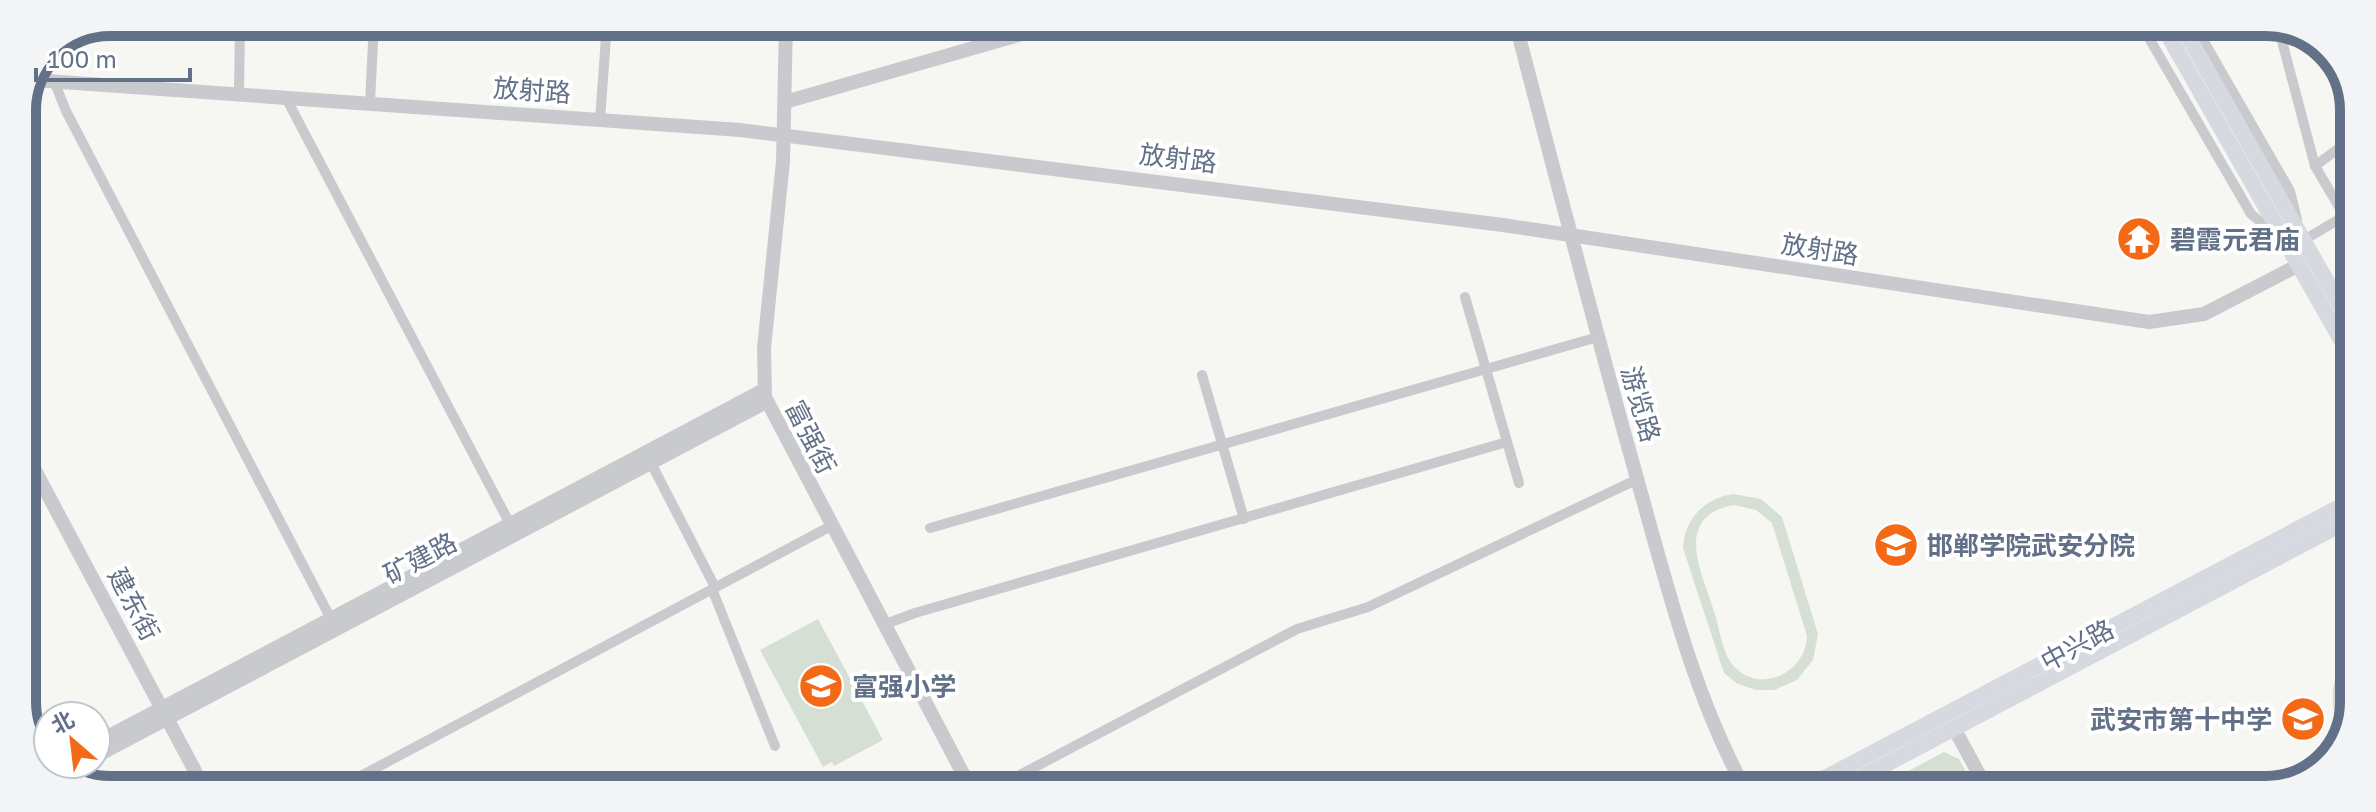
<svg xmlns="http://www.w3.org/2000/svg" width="2376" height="812" font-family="'Golos Text','Noto Sans SC',sans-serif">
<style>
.green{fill:#d6dfd3;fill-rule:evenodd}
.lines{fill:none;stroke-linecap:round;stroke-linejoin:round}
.minor{stroke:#c8cace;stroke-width:10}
.tertiary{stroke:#c8cace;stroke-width:14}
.primary{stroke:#d6d9df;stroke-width:16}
.labels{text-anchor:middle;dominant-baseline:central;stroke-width:8;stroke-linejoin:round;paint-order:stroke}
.street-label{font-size:26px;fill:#627187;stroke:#fff}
.poi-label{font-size:26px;font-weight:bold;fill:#627187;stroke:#fff;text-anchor:start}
.rim{fill:none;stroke:#627187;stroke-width:10}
</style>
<rect width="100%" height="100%" fill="#f6f7f2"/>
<!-- green -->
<g class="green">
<path d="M1733,494L1761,499L1782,517L1818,634L1813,660L1797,680L1774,690H1756L1738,684L1724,673L1683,548C1685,518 1704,499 1733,494ZM1734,505L1756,510L1772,523L1807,636C1806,674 1757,696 1732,664C1722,651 1719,627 1714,611C1702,573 1672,516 1734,505Z"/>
<polygon points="818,619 883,740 834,766 832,762 823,767 760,650"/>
<path d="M2350,650L2349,730L2344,737C2327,708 2329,677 2350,650Z"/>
<polygon points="1944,752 1959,759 1975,789 1875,789"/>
</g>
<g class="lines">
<!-- minor -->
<g class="minor">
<polyline points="2142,26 2251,214 2279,237"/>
<polyline points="2195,26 2290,191 2297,220"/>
<polyline points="2278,26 2315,166 2342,212 2341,218 2304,240"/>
<polyline points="54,81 66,111 331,619"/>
<polyline points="239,93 240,22"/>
<polyline points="285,96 510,524"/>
<polyline points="370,102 374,23"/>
<polyline points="600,120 607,23"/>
<polyline points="2315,166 2354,137"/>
<polyline points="1465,297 1519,483"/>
<polyline points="1202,375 1244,519"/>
<polyline points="651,463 715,587"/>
<polyline points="930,528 1598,337"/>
<polyline points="712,589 775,746"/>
<polyline points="883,625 915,613 1507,442"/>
<polyline points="342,786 831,526"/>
<polyline points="997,787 1297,629 1368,607 1638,479"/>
</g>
<!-- tertiary -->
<g class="tertiary">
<polyline points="786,23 783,161 764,348 765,397 970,787"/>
<path d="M1516,25C1555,175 1594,325 1636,475C1666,581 1692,692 1745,789"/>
<polyline points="33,80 740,130 1503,225 2149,322 2204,314 2299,265"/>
<polyline points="785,102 1057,24"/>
<polyline points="22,446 203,786"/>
<polyline points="1954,728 1987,789"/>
<polyline points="96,743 764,390"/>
<polyline points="96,756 766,402"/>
<polyline points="53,765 55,764"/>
<polyline points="64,773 81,764"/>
</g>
<!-- primary -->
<g class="primary">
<polyline points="2163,26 2352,359"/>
<polyline points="2182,26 2352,326"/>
<polyline points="1804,789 2351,501"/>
<polyline points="1839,789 2351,519"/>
</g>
</g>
<!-- icons -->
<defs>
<g id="temple-disc" transform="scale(2.3)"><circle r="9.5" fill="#f46915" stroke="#fff"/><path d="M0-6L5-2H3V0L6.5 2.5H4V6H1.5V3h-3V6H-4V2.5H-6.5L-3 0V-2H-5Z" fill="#fff"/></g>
<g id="university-disc" transform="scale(2.3)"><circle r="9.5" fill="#f46915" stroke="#fff"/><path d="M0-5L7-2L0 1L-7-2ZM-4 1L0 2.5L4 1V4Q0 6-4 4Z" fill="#fff"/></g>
<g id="school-disc" transform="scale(2.3)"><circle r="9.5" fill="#f46915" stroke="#fff"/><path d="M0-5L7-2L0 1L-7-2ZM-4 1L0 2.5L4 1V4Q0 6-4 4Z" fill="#fff"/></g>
</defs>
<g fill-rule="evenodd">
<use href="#temple-disc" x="2139" y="239"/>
<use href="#university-disc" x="1896" y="545"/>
<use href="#school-disc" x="821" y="686"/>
<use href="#school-disc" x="2303" y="719"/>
</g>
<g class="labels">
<!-- street labels -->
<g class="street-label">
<text transform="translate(532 90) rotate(4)">放射路</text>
<text transform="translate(1178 158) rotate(7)">放射路</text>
<text transform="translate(1820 249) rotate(9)">放射路</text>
<text transform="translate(1641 404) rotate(74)">游览路</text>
<text transform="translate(811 437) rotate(63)">富强街</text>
<text transform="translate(420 558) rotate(-28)">矿建路</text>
<text transform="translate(134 604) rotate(62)">建东街</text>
<text transform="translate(2077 645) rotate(-28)">中兴路</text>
</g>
<!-- poi labels -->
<g class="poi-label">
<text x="2170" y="239">碧霞元君庙</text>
<text x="1927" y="545">邯郸学院武安分院</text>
<text x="852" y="686">富强小学</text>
<text x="2272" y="719" text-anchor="end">武安市第十中学</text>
</g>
</g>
<!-- crop -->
<path d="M0 0H2376V812H0ZM110 36H2266A74 74 0 0 1 2340 110V702A74 74 0 0 1 2266 776H110A74 74 0 0 1 36 702V110A74 74 0 0 1 110 36Z" fill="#f2f4f5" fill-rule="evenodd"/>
<path class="rim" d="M110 36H2266A74 74 0 0 1 2340 110V702A74 74 0 0 1 2266 776H110A74 74 0 0 1 36 702V110A74 74 0 0 1 110 36Z"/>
<!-- north arrow -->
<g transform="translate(72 740) rotate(332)"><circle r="38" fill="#ffffff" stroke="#c0c6cf" stroke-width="2"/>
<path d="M0-6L14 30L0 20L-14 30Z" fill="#f46915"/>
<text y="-12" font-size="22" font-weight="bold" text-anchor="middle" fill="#627187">北</text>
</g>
<!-- scale -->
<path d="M36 68v12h154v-12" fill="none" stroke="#627187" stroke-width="4"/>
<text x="48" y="68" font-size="24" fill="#627187" stroke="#ffffff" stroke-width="6" paint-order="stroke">100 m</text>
</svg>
